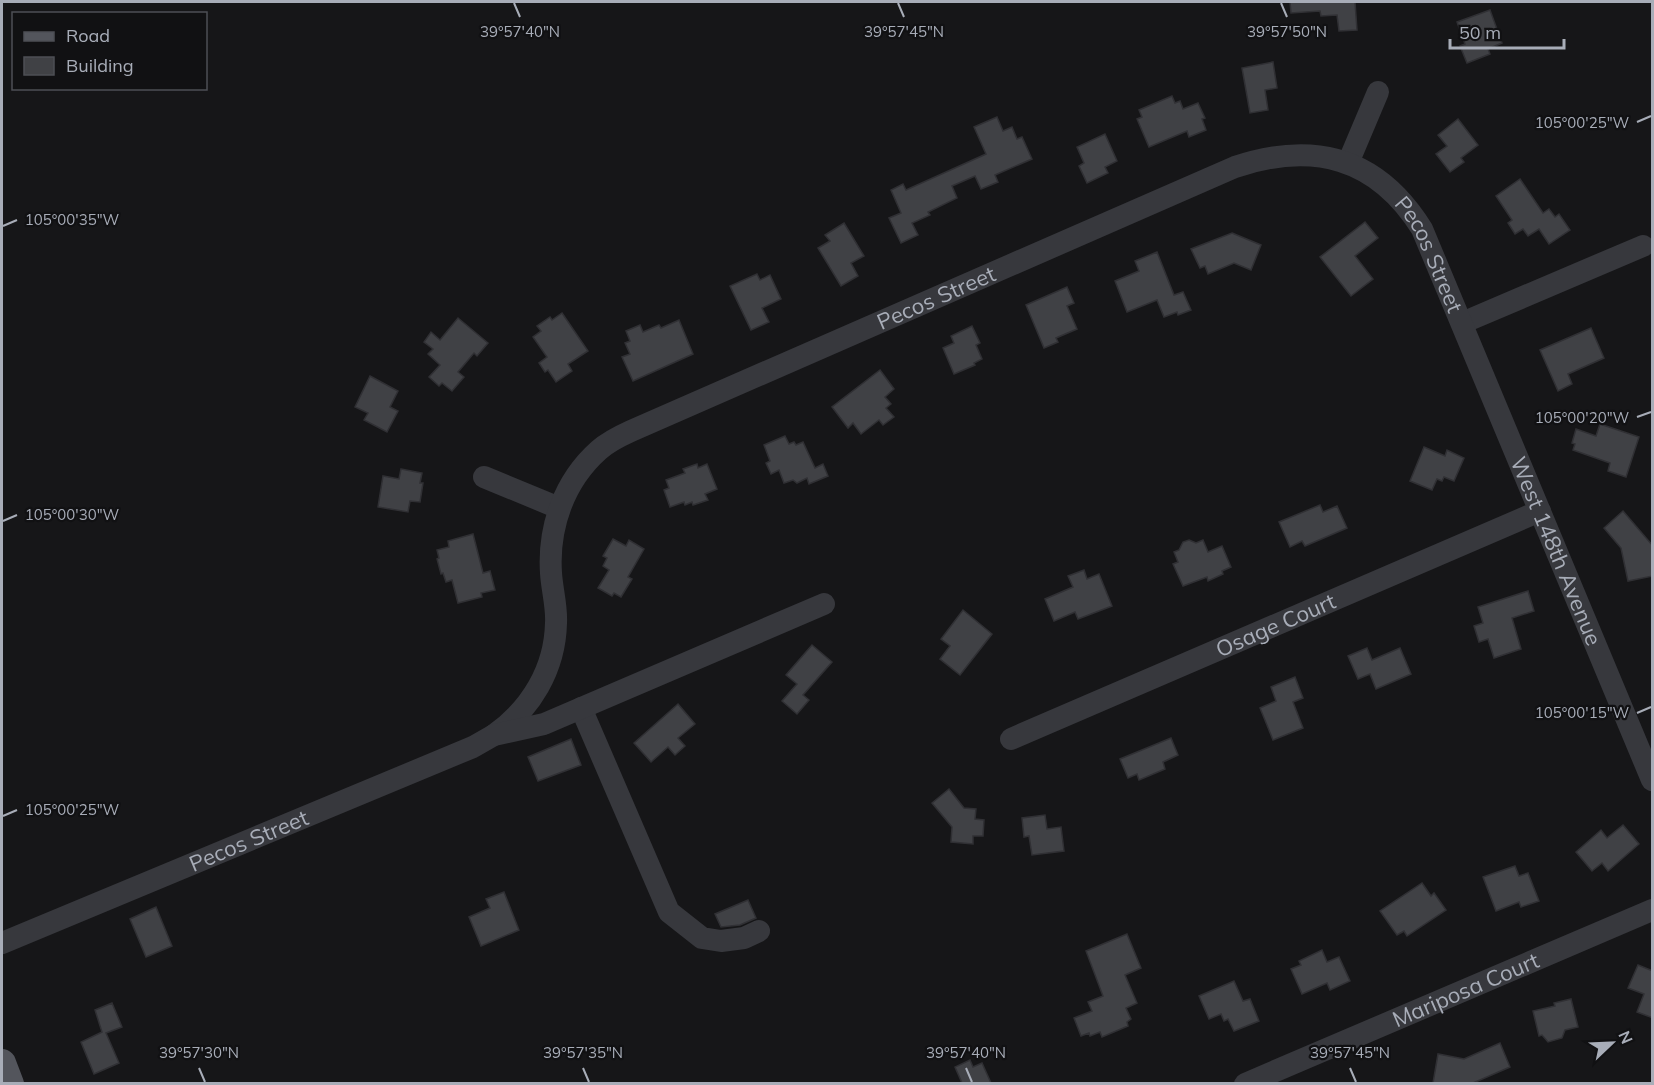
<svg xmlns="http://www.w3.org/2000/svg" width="1654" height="1085" font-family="Mulish,sans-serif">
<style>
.building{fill:#404145;stroke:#303034;stroke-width:1.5}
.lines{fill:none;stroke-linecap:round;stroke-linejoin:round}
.minor{stroke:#37383d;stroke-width:22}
.major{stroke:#53555c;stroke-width:28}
.ticks{fill:none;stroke:#a8adb8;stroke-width:2}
.labels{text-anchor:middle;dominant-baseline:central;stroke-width:4.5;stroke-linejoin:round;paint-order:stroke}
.street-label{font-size:22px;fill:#a8adb8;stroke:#111113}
.ticks-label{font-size:15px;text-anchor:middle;fill:#a8adb8;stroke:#111113;stroke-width:4.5;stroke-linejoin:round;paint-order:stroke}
</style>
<rect width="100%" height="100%" fill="#161618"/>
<!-- building -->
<g class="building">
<polygon points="1290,2 1355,2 1357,30 1339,31 1337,15 1321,16 1320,11 1291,13"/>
<polygon points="1490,10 1502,43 1488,49 1490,54 1467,63 1460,46 1465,44 1457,22"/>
<polygon points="1273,62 1277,88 1265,90 1268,110 1250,113 1242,68"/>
<polygon points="1172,96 1175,103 1180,101 1183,109 1198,103 1205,118 1202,119 1206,130 1189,137 1187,131 1149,147 1137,119 1142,117 1139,110"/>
<polygon points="997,117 1003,131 1012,127 1017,139 1022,137 1032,159 995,175 998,182 981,189 975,176 952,186 957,198 928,212 930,215 912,223 918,235 901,243 889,218 901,213 891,190 903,184 906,190 986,154 974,127"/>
<polygon points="1458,119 1478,145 1461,158 1464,162 1450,172 1436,154 1447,146 1438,135"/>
<polygon points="1105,134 1117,161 1105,167 1108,173 1087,183 1079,166 1084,163 1077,147"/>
<polygon points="1520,179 1543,213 1549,209 1555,217 1559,214 1570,230 1549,244 1539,229 1528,236 1523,229 1515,234 1508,223 1512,220 1496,196"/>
<polygon points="1365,222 1378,238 1355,256 1373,279 1351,296 1320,257"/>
<polygon points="844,223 864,256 851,263 858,276 841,286 818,248 830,241 825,235"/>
<polygon points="1232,233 1261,245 1251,270 1234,263 1208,274 1205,266 1200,268 1191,249"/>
<polygon points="1157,252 1174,295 1183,292 1191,310 1178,315 1177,312 1164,317 1157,300 1127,312 1115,281 1139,271 1135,261"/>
<polygon points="757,274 760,280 770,275 781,299 762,308 769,322 751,330 730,286"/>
<polygon points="1067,287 1074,303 1067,306 1077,329 1056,338 1058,342 1044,348 1026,305"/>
<polygon points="562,313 588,351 568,364 572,371 556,382 548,370 545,372 539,363 547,357 533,337 541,331 537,326 550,317 552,320"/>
<polygon points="458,318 488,343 477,356 474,353 458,372 464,377 452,391 442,383 439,386 429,377 440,365 428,354 433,349 424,342 431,332 440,340"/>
<polygon points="679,320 693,354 633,381 622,357 630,354 625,343 630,341 626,331 640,325 643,332 659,325 661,328"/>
<polygon points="972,326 980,343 976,345 982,359 974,363 975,365 954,374 943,348 954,343 951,336"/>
<polygon points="1591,328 1604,358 1568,374 1572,384 1558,391 1540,350"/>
<polygon points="880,370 894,389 885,397 891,404 886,408 894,417 883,425 879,420 861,434 853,423 848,428 832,407"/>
<polygon points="370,376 398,391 390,407 398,411 387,432 364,420 368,413 355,407"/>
<polygon points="1600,424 1639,437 1626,477 1608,471 1610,463 1573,450 1575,444 1572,443 1576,429 1596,436"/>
<polygon points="785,436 789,444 794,442 796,445 803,442 815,468 823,464 828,476 809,484 807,478 797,483 793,480 784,483 779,470 771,474 766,463 770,461 764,445"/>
<polygon points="1424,447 1445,456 1447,450 1464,458 1454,481 1444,477 1442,481 1437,479 1432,490 1410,481"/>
<polygon points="697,464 698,468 707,464 717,489 705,494 708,500 693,505 692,502 685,505 684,502 670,507 664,490 669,488 666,480 685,473 683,469"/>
<polygon points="401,469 422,473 420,483 423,483 420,502 410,501 408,512 378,507 383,476 399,479"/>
<polygon points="1320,505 1323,512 1337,506 1347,528 1305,546 1302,541 1290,547 1279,522"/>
<polygon points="1623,511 1653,546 1653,576 1628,581 1621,548 1604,528"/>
<polygon points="473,534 483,573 490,571 495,590 481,593 482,597 458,603 452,580 446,582 443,573 441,574 437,559 439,558 437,550 449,547 448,541"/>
<polygon points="613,539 626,546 629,540 644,549 628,577 632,579 621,597 614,593 612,596 598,588 609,570 603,566 607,558 603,556"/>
<polygon points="1189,540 1196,543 1203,540 1208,552 1222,546 1231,567 1222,571 1223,574 1208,581 1207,577 1183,586 1173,564 1178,562 1174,552 1179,550 1183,542"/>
<polygon points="1084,570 1087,579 1099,574 1112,606 1078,619 1075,612 1054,621 1045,599 1073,587 1068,576"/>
<polygon points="1528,591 1534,611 1512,618 1521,649 1494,658 1488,639 1479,642 1474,626 1483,623 1478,607"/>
<polygon points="963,610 992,634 960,675 940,659 950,646 941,639"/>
<polygon points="812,645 832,662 803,695 809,700 797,714 782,701 797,684 786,675"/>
<polygon points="1367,648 1372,660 1400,648 1411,674 1376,689 1370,674 1358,679 1348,656"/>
<polygon points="1295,677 1303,698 1293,702 1303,728 1273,740 1260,708 1276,701 1271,687"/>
<polygon points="678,704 695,724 678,738 685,746 675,755 668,747 651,762 634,743"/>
<polygon points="1171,738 1178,755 1163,762 1165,769 1139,780 1137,774 1128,778 1120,759"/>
<polygon points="571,739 581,765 538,781 528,757"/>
<polygon points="949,789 964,808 976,809 975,819 984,820 983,836 973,836 973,844 951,842 952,827 932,803"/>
<polygon points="1045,815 1047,829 1061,827 1064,851 1032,855 1029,836 1024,837 1022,818"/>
<polygon points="1623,825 1639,844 1608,871 1602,863 1592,871 1576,852 1601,830 1607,838"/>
<polygon points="1515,866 1519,876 1528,873 1539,901 1521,907 1519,902 1496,911 1483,877"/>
<polygon points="1422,883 1431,896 1434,893 1446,910 1407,936 1404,931 1397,935 1380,911"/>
<polygon points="504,892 519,930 481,946 469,917 490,908 486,899"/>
<polygon points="748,900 756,918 740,925 721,927 715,914"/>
<polygon points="156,907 172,946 146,957 130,919"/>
<polygon points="1127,934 1141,968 1125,975 1137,1003 1126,1008 1131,1019 1127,1022 1128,1026 1102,1037 1100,1032 1090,1036 1089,1033 1081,1036 1074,1018 1092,1011 1088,1002 1103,996 1086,951"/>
<polygon points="1322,950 1327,962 1339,957 1350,981 1330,990 1327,983 1302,994 1291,969 1301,965 1299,961"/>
<polygon points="1638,965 1653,971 1653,1018 1637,1012 1644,994 1628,988"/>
<polygon points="1234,981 1243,1001 1250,999 1259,1021 1234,1031 1228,1019 1224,1021 1221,1014 1209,1019 1199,996"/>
<polygon points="1571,999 1578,1027 1565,1030 1562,1038 1548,1042 1542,1035 1539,1036 1533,1011 1555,1006 1554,1003"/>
<polygon points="112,1003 122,1027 106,1033 119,1063 94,1074 81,1042 102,1032 95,1010"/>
<polygon points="1500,1043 1510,1067 1473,1083 1433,1083 1438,1054 1464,1059"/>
<polygon points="970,1060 973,1067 982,1063 991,1083 962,1083 955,1067"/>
</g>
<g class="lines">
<!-- minor -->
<g class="minor">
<polyline points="1348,163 1378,92"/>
<polyline points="1462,323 1643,246"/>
<polyline points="484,477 559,508"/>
<polyline points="581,708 669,912 702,938 721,941 744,938 759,931"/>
<path id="s1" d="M494,735C531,709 555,669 556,623C557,606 552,590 551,573C548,527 564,481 599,450C608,442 620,436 631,431L1235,167C1313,141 1377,157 1422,229L1652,780"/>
<path id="s2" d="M1011,739L1540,511"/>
<path id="s3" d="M2,943L473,747L494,735L544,724L824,604"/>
<path id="s4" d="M1245,1084L1652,910"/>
</g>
<!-- major -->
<polyline class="major" points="2,1063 10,1084"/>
</g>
<!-- ticks -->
<path class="ticks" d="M514,3L520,17M898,3L904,17M1281,3L1287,17M1637,122L1651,116M3,226L17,220M1637,417L1651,412M3,521L17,515M1637,713L1651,707M3,816L17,810M199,1068L205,1082M583,1068L589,1082M966,1068L972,1082M1350,1068L1356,1082"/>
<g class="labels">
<!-- street labels -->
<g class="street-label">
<text stroke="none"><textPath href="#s1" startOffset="1258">Pecos Street</textPath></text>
<text stroke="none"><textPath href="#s1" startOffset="690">Pecos Street</textPath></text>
<text stroke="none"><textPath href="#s1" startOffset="1581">West 148th Avenue</textPath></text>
<text stroke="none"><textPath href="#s2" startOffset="288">Osage Court</textPath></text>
<text stroke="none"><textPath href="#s3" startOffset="267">Pecos Street</textPath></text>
<text stroke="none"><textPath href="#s4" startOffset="240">Mariposa Court</textPath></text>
</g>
</g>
<g class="ticks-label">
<text x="520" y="37">39°57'40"N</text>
<text x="904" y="37">39°57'45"N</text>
<text x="1287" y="37">39°57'50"N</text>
<text x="1582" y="128">105°00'25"W</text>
<text x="72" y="225">105°00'35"W</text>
<text x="1582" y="423">105°00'20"W</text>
<text x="72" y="520">105°00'30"W</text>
<text x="1582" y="718">105°00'15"W</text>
<text x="72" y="815">105°00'25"W</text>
<text x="199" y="1058">39°57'30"N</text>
<text x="583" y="1058">39°57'35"N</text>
<text x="966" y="1058">39°57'40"N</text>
<text x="1350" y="1058">39°57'45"N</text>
</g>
<!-- border -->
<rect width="1654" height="1085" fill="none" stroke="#a8adb8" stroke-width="6"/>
<!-- legend -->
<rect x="12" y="12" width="195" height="78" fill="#111113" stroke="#4d4f55" stroke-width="1.5"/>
<rect x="24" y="32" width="30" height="9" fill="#53555c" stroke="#4d4f55" stroke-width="1.5"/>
<text x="66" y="42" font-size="18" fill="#a8adb8">Road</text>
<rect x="24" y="57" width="30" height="18" fill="#404145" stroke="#4d4f55" stroke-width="1.5"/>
<text x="66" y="72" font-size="18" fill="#a8adb8">Building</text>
<!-- north arrow -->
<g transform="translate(1612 1043) rotate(67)" stroke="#111113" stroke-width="4.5" paint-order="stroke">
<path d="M0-4.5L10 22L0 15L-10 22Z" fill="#a8adb8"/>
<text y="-9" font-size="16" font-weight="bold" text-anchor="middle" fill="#a8adb8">N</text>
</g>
<!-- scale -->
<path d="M1450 39v9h114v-9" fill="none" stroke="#a8adb8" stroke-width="3"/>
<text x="1459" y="39" font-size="18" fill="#a8adb8" stroke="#111113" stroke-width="4.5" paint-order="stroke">50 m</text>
</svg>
